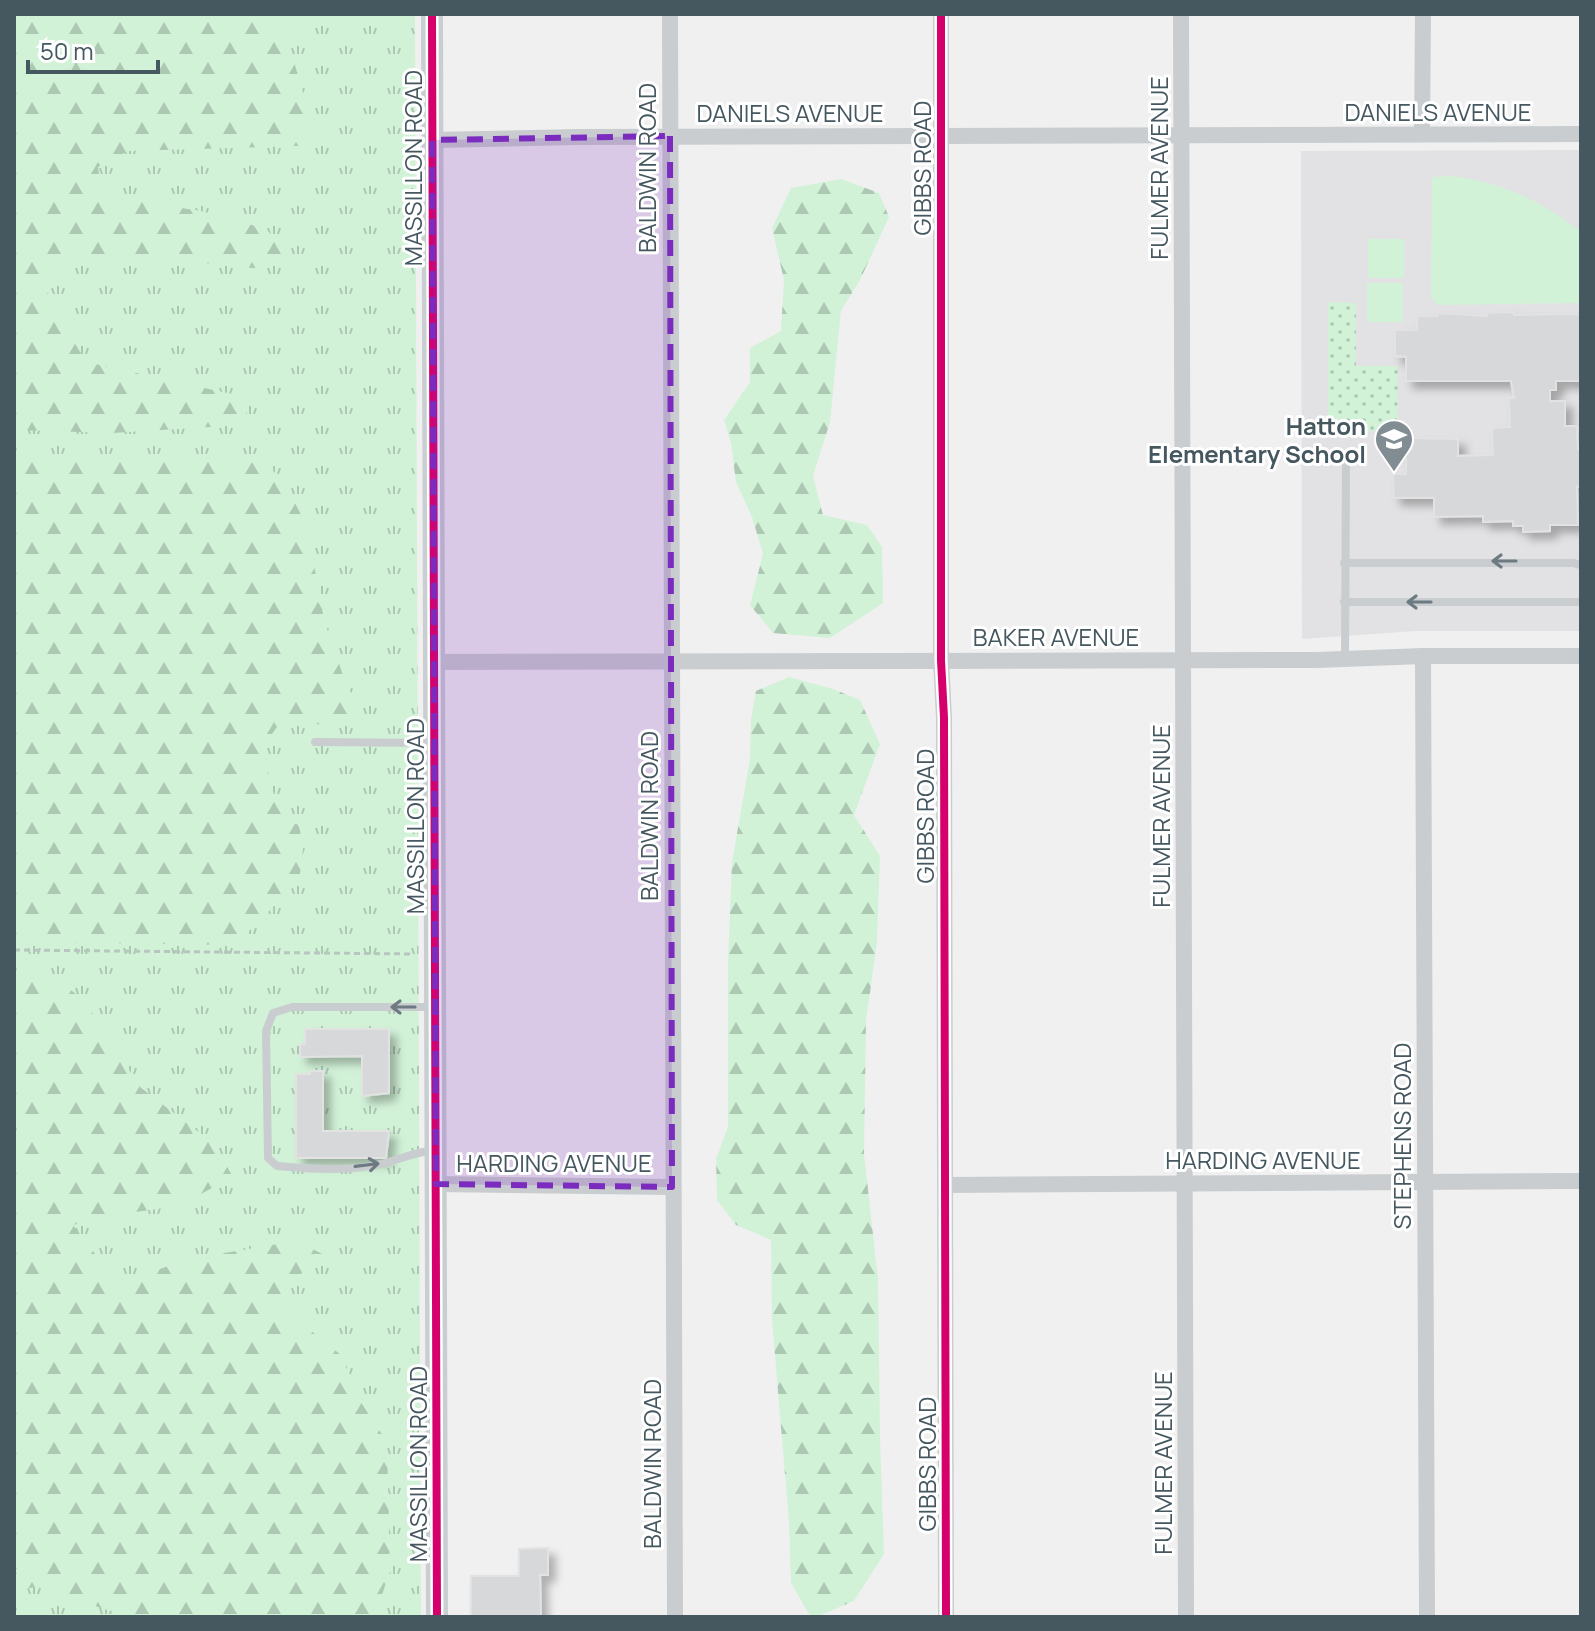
<svg xmlns="http://www.w3.org/2000/svg" width="1595" height="1631" font-family="Manrope,sans-serif">
<style>
.education{fill:#e2e1e3}
.grass{fill:url(#grass-tufts)}
.forest{fill:url(#forest-firs)}
.park{fill:url(#park-dots)}
.garden{fill:#d2f2d8}
.building{fill:#d7d8d9;stroke:#e2e2e3;stroke-width:2;filter:url(#shadow)}
.lines{fill:none;stroke-linecap:round;stroke-linejoin:round}
.path{stroke:#b7c6bf;stroke-width:3;stroke-dasharray:6 4;stroke-linecap:butt}
.lane{stroke:#c9cdcf;stroke-width:8}
.street{stroke:#c9cdcf;stroke-width:16}
.secondary{stroke:#c9ced1;stroke-width:22}
.cycleway-casing{stroke:#fff;stroke-width:13}
.cycleway{stroke:#d6006c;stroke-width:8}
.oneway{stroke:#6d7a81}
.marked{fill:#7b2cbf;fill-opacity:0.2;stroke:#7b2cbf;stroke-width:6;stroke-dasharray:16 10;stroke-linejoin:round}
.labels{text-anchor:middle;dominant-baseline:central;stroke-width:6;stroke-linejoin:round;paint-order:stroke}
.street-label{font-size:24px;fill:#45575f;stroke:#fff}
.poi-label{font-size:24px;font-weight:bold;fill:#45575f;stroke:#fff;text-anchor:end}
</style>
<defs>
<pattern id="grass-tufts" width="24" height="20" patternUnits="userSpaceOnUse" patternTransform="scale(2)"><rect width="24" height="20" fill="#d2f2d8"/><path d="M3 7l-1-3M5 7V3M7 7l1-3M15 17l-1-3M17 17v-4M19 17l1-3" fill="none" stroke="#acc7b2"/></pattern>
<pattern id="forest-firs" width="22" height="20" patternUnits="userSpaceOnUse" patternTransform="scale(2)"><rect width="22" height="20" fill="#d2f2d8"/><path d="M5 1l3.5 6h-7zM16 11l3.5 6h-7z" fill="#acc7b2"/></pattern>
<pattern id="park-dots" width="8" height="8" patternUnits="userSpaceOnUse" patternTransform="scale(2)"><rect width="8" height="8" fill="#d2f2d8"/><path d="M2 2h.1M6 6h.1" fill="none" stroke="#acc7b2" stroke-width="1.8" stroke-linecap="round"/></pattern>
<filter id="shadow"><feDropShadow dx="7" dy="7" stdDeviation="4" flood-color="#0004"/></filter>
</defs>
<rect width="100%" height="100%" fill="#f1f0f0"/>
<!-- education -->
<polygon class="education" points="1581,150 1581,631 1415,631 1302,639 1301,151"/>
<!-- grass -->
<polygon class="grass" points="14,14 415,14 421,1617 14,1617"/>
<!-- forest -->
<g class="forest">
<polygon points="14,14 276,14 289,45 310,116 299,146 128,151 98,167 102,196 201,211 266,229 290,255 265,269 131,256 40,264 51,303 86,362 250,398 243,425 112,433 14,430"/>
<polygon points="841,179 879,193 889,217 860,280 841,311 830,422 813,476 823,515 867,525 882,547 883,603 830,638 773,633 750,605 763,554 752,517 736,482 731,443 724,420 750,382 750,348 781,331 784,280 772,228 791,188"/>
<polygon points="92,460 264,463 283,480 307,526 324,620 346,684 361,710 341,725 280,723 266,742 269,782 285,820 299,825 303,849 299,881 235,945 14,942 14,463"/>
<polygon points="789,677 833,689 860,700 880,744 854,815 880,856 877,942 866,1021 864,1154 878,1279 880,1437 884,1554 854,1601 816,1617 811,1617 791,1583 789,1522 772,1320 771,1240 736,1225 717,1200 716,1159 728,1127 728,962 732,862 750,759 751,719 756,691"/>
<polygon points="14,975 57,978 85,1002 140,1087 214,1144 233,1177 178,1206 114,1215 73,1225 118,1284 188,1259 297,1241 330,1258 291,1279 275,1302 341,1355 360,1401 387,1442 390,1572 374,1617 135,1617 100,1608 49,1584 25,1589 14,1608 14,1571 27,1562 14,1537 14,1174 22,1136 14,1100"/>
</g>
<!-- park -->
<polygon class="park" points="1328,302 1356,303 1356,366 1398,366 1397,431 1328,431"/>
<!-- garden -->
<g class="garden">
<path d="M1450,176C1501,181 1541,201 1581,232V303L1437,305L1431,297L1432,177Z"/>
<rect x="1368" y="239" width="36" height="39"/>
<rect x="1367" y="283" width="36" height="39"/>
</g>
<!-- building -->
<g class="building">
<polygon points="1514,312 1514,315 1581,314 1581,381 1556,381 1556,390 1550,390 1550,401 1565,401 1565,426 1577,426 1578,449 1581,449 1581,487 1577,487 1578,525 1550,525 1550,531 1523,532 1523,526 1513,526 1513,521 1483,522 1483,516 1434,517 1434,498 1394,498 1393,474 1406,474 1406,450 1400,450 1400,438 1458,439 1458,456 1493,455 1492,428 1510,427 1509,398 1514,398 1511,381 1406,381 1406,357 1395,356 1395,330 1417,330 1417,316 1438,316 1438,313 1487,316 1488,313"/>
<polygon points="305,1029 389,1029 389,1093 362,1096 362,1056 300,1057 300,1044 305,1044"/>
<polygon points="310,1071 323,1071 323,1131 389,1131 386,1158 296,1158 296,1074 310,1074"/>
<polygon points="548,1548 548,1575 540,1575 541,1617 471,1617 471,1576 519,1576 519,1549"/>
</g>
<g class="lines">
<!-- path -->
<polyline class="path" points="14,950 414,954"/>
<!-- lane -->
<g class="lane">
<polyline points="1344,563 1573,563 1581,565"/>
<polyline points="1344,602 1581,602"/>
<polyline points="1345,659 1346,461"/>
<polyline points="315,742 433,743"/>
<path d="M432,1007H292L273,1013L266,1031L268,1158L277,1166C311,1169 352,1172 385,1163C403,1158 416,1152 435,1150"/>
</g>
<!-- street -->
<g class="street">
<polyline points="670,14 675,1617"/>
<polyline points="941,14 941,660 944,718 946,1617"/>
<polyline points="1181,14 1186,1617"/>
<polyline points="1422,134 1423,14"/>
<polyline points="432,140 577,137 1581,134"/>
<polyline points="1423,656 1427,1617"/>
<polyline points="434,662 1317,660 1423,656 1581,656"/>
<polyline points="436,1184 672,1187"/>
<polyline points="946,1185 1581,1181"/>
</g>
<!-- secondary -->
<polyline class="secondary" points="432,14 437,1617"/>
<!-- cycleway casing -->
<g class="cycleway-casing">
<g id="cycleway">
<polyline points="432,14 437,1617"/>
<polyline points="941,14 941,660 944,718 946,1617"/>
</g>
</g>
<!-- cycleway -->
<use href="#cycleway" class="cycleway"/>
</g>
<!-- one-way arrows -->
<defs><path id="oneway-shaft" d="M-6 0H5M1.5-3L5.5 0L1.5 3" fill="none" stroke-width="1.6" stroke-linecap="round" stroke-linejoin="round" transform="scale(2)"/></defs>
<g class="oneway">
<use href="#oneway-shaft" transform="translate(1504 561) rotate(180)"/>
<use href="#oneway-shaft" transform="translate(1419 602) rotate(-180)"/>
<use href="#oneway-shaft" transform="translate(403 1007) rotate(-180)"/>
<use href="#oneway-shaft" transform="translate(367 1165) rotate(-7)"/>
</g>
<!-- marked area -->
<path class="marked" d="M670,136L672,1187L436,1184L432,140Z"/>
<!-- icons -->
<defs>
<g id="school-pin" transform="scale(2)"><path d="M0 17L-7.5 6A9.5 9.5 0 1 1 7.5 6Z" fill="#818d92" stroke="#fff"/><path d="M0-5L7-2L0 1L-7-2ZM-4 1L0 2.5L4 1V4Q0 6-4 4Z" fill="#fff"/></g>
</defs>
<g fill-rule="evenodd">
<use href="#school-pin" x="1394" y="439"/>
</g>
<g class="labels">
<!-- street labels -->
<g class="street-label">
<text x="1438" y="111">DANIELS AVENUE</text>
<text x="790" y="112">DANIELS AVENUE</text>
<text transform="translate(412 168) rotate(-90)">MASSILLON ROAD</text>
<text transform="translate(646 168) rotate(-90)">BALDWIN ROAD</text>
<text transform="translate(921 168) rotate(-90)">GIBBS ROAD</text>
<text transform="translate(1158 168) rotate(-90)">FULMER AVENUE</text>
<text x="1056" y="636">BAKER AVENUE</text>
<text transform="translate(414 816) rotate(-90)">MASSILLON ROAD</text>
<text transform="translate(648 816) rotate(-90)">BALDWIN ROAD</text>
<text transform="translate(924 816) rotate(-90)">GIBBS ROAD</text>
<text transform="translate(1160 816) rotate(-90)">FULMER AVENUE</text>
<text transform="translate(1401 1136) rotate(-90)">STEPHENS ROAD</text>
<text x="1263" y="1159">HARDING AVENUE</text>
<text x="554" y="1162">HARDING AVENUE</text>
<text transform="translate(1162 1463) rotate(-90)">FULMER AVENUE</text>
<text transform="translate(417 1464) rotate(-90)">MASSILLON ROAD</text>
<text transform="translate(651 1464) rotate(-90)">BALDWIN ROAD</text>
<text transform="translate(926 1464) rotate(-90)">GIBBS ROAD</text>
</g>
<!-- poi labels -->
<g class="poi-label">
<text x="1366" y="425">Hatton<tspan x="1366" dy="28">Elementary School</tspan></text>
</g>
</g>
<!-- border -->
<rect width="1595" height="1631" fill="none" stroke="#45575f" stroke-width="32"/>
<!-- scale -->
<path d="M28 60v12h130v-12" fill="none" stroke="#45575f" stroke-width="4"/>
<text x="40" y="60" font-size="24" fill="#45575f" stroke="#ffffff" stroke-width="6" paint-order="stroke">50 m</text>
</svg>
